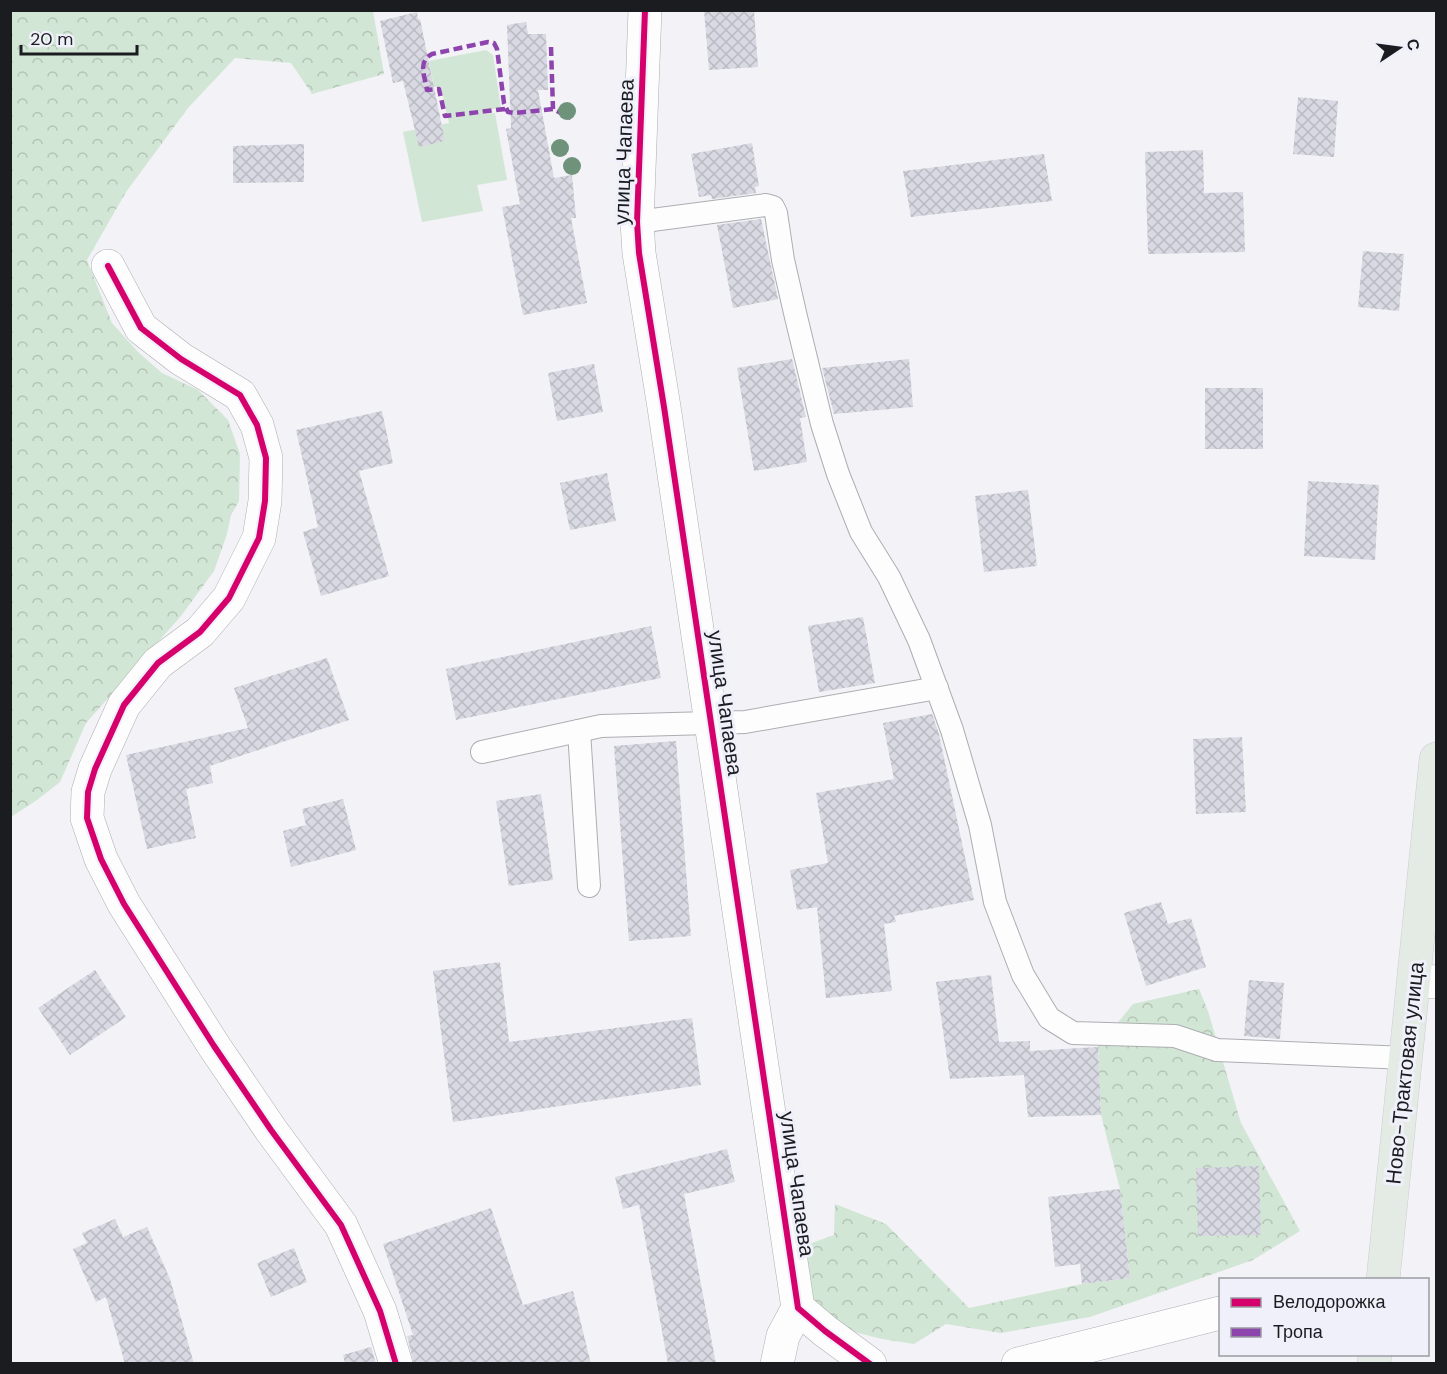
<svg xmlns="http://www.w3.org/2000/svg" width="1447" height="1374" font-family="'DM Sans',sans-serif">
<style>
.forest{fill:url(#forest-crowns)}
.garden{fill:#d2e6d5}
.building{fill:url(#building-cross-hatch)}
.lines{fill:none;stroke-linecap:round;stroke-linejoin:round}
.lane-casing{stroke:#adaeb2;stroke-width:24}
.street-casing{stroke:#adaeb2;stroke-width:34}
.primary-casing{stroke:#cdcdcf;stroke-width:34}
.lane{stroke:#fdfdfe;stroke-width:22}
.street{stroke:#fdfdfe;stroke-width:33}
.primary{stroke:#e4ebe5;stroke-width:33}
.quiet{stroke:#8e44ad;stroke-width:4.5;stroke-dasharray:9 4.5;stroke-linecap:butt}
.cycleway-casing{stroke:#eff0fa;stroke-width:10}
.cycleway{stroke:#d6006c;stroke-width:6}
.tree{fill:#6f937a}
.labels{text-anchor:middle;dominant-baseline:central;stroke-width:6;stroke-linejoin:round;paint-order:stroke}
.street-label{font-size:21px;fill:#1b1c1f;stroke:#eff0fa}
</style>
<defs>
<pattern id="forest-crowns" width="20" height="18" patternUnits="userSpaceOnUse" patternTransform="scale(1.5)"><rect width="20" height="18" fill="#d2e6d5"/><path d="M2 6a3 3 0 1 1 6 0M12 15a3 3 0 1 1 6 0" fill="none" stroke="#b4c5b6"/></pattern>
<pattern id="building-cross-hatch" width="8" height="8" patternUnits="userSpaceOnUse" patternTransform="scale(1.5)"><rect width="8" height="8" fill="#d9d9e3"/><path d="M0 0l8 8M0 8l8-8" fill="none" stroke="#babac2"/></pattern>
</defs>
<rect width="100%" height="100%" fill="#f2f2f7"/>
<!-- forest -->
<g class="forest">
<polygon points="11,11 373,11 384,74 312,94 291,63 235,58 188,108 126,192 87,260 112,323 138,352 162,373 198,390 228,420 240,454 239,501 231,515 227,534 214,571 181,616 86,723 60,782 37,800 11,817"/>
<polygon points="1199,989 1208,1011 1241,1123 1300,1231 1253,1260 1090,1317 1001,1333 946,1324 914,1344 882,1339 839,1328 813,1299 804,1254 806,1245 834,1235 835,1204 886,1224 969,1308 1082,1284 1130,1278 1120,1189 1101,1115 1098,1047 1133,1004"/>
</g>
<!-- garden -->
<polygon class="garden" points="486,50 493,55 501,108 483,110 483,114 495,113 507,180 477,185 483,211 422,222 403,132 449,123 441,87 434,87 429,61"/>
<!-- building -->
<g class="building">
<polygon points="704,10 754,10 758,67 709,70"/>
<polygon points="417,12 418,19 420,19 445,141 419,147 403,81 393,83 380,21"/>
<polygon points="526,22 528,34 546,34 548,90 538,90 554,178 572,175 576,218 571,218 587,303 523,315 502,207 520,204 506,129 511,128 507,25"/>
<polygon points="1298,97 1338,101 1334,157 1293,154"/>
<polygon points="752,143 759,186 755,187 756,193 712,199 711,195 699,197 691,154"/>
<polygon points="304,144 304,182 233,183 233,146"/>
<polygon points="1203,150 1204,193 1243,192 1245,252 1148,254 1145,152"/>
<polygon points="1044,154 1052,201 911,217 903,171"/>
<polygon points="761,219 778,299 733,308 717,225"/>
<polygon points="1363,251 1404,254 1399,311 1358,307"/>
<polygon points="792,359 806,417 800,418 807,462 754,471 737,368"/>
<polygon points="909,359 913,407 834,414 822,368"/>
<polygon points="594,364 603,412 557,421 548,373"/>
<rect x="1205" y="388" width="58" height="61"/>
<polygon points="382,411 393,463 359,471 389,576 321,596 303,532 318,527 296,430"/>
<polygon points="607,473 616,521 570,530 560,483"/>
<polygon points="1308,481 1379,485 1375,560 1304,556"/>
<polygon points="1028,490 1037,566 984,572 975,496"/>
<polygon points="863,617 875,683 819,692 808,626"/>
<polygon points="651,626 661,678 456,720 446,669"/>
<polygon points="327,658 349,720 210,766 213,783 186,789 196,838 147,849 126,755 248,728 234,688"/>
<polygon points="932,714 939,734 974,900 894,916 896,922 884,924 892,991 826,998 817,907 797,910 790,870 828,863 816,793 894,779 883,723"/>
<polygon points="1242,737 1246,812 1196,814 1193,739"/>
<polygon points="676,741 691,936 629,941 614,746"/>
<polygon points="541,794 553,880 509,886 496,801"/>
<polygon points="343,799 356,850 291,867 283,831 306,825 302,809"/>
<polygon points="1161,902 1168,924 1191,918 1206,967 1146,986 1124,913"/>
<polygon points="500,962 509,1042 692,1018 701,1085 453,1122 433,971"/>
<polygon points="95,970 126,1017 70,1055 38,1008"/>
<polygon points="991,975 999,1042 1030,1041 1030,1051 1098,1047 1101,1115 1028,1117 1024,1075 950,1079 936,982"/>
<polygon points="1249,980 1284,983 1280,1039 1244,1036"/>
<polygon points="727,1149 735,1182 684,1194 716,1364 668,1364 639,1205 623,1209 615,1177"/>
<polygon points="1259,1166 1261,1235 1198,1236 1196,1168"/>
<polygon points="1120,1189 1130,1278 1082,1284 1080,1264 1055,1267 1048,1197"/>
<polygon points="491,1208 523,1305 573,1291 591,1364 414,1364 407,1336 413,1335 383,1244"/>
<polygon points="115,1219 123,1237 147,1227 170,1279 194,1364 125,1364 106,1297 96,1302 73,1249 87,1243 82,1233"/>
<polygon points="294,1248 307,1282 271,1297 257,1263"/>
<polygon points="371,1347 376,1364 345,1364 343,1355"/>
</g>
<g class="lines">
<!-- lane casing -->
<g class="lane-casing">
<g id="lane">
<polyline points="637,222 766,205 773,207 776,213 783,260 796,317 822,424 838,474 861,532 889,577 919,640 952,730 980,825 995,902 1023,975 1049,1018 1073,1033 1175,1036 1217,1050 1406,1058"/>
<polyline points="579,731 589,886"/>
<polyline points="482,752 601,726 745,722 937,688"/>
</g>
</g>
<!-- street casing -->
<g class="street-casing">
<g id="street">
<polyline points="645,10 637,222 639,253 664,407 798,1308 825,1331 870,1364"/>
<polyline points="108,266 141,328 181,359 240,395 257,425 266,458 265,501 259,538 229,598 200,632 158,663 124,705 95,769 88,792 87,818 101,859 124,904 214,1046 271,1130 341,1225 380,1311 396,1364"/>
<polyline points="1414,980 1436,982"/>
<polyline points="777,1364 783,1336 798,1308"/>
<polyline points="1018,1364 1220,1313"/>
</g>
</g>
<!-- primary casing -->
<g class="primary-casing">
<g id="primary">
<polyline points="1383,1280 1436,759"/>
<polyline points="1374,1364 1375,1354"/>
</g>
</g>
<!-- lane -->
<use href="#lane" class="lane"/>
<!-- street -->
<use href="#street" class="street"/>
<!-- primary -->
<use href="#primary" class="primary"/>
<!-- quiet -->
<g class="quiet">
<polyline points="551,47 553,109"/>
<path d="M505,109L445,116L439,89L427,90C425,76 417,62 432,54L488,42L494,43L497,49L504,103L508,112L515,113L553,109L571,118"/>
</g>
<!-- cycleway casing -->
<g class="cycleway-casing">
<g id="cycleway">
<polyline points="645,10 637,222 639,253 664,407 798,1308 825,1331 870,1364"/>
<polyline points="108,266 141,328 181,359 240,395 257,425 266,458 265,501 259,538 229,598 200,632 158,663 124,705 95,769 88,792 87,818 101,859 124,904 214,1046 271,1130 341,1225 380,1311 396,1364"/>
</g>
</g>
<!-- cycleway -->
<use href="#cycleway" class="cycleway"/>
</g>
<!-- trees -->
<g class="tree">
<circle cx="567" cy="111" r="9"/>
<circle cx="560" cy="148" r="9"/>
<circle cx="572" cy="166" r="9"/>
</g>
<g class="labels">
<!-- street labels -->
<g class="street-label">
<text transform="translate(624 152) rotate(-88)">улица Чапаева</text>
<text transform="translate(725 703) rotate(82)">улица Чапаева</text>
<text transform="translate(1405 1073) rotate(-84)">Ново-Трактовая улица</text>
<text transform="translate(797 1184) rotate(82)">улица Чапаева</text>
</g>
</g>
<!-- border -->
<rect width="1447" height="1374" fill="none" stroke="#1b1c1f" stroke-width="24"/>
<!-- legend -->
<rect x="1219" y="1278" width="210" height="78" fill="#eff0fa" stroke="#9a9ba2" stroke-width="1.5"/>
<rect x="1231" y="1298" width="30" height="9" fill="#d6006c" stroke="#9a9ba2" stroke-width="1.5"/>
<text x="1273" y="1308" font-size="18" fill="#1b1c1f">Велодорожка</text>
<rect x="1231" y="1328" width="30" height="9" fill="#8e44ad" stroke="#9a9ba2" stroke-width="1.5"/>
<text x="1273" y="1338" font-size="18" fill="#1b1c1f">Тропа</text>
<!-- north arrow -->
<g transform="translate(1399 48) rotate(77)" stroke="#eff0fa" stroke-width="4.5" paint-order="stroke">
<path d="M0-4.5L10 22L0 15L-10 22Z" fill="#1b1c1f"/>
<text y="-9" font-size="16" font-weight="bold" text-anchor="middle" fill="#1b1c1f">С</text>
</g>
<!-- scale -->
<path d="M21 45v9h116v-9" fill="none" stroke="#1b1c1f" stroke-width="3"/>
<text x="30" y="45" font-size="18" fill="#1b1c1f" stroke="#eff0fa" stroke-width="4.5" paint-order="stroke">20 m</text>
</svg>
